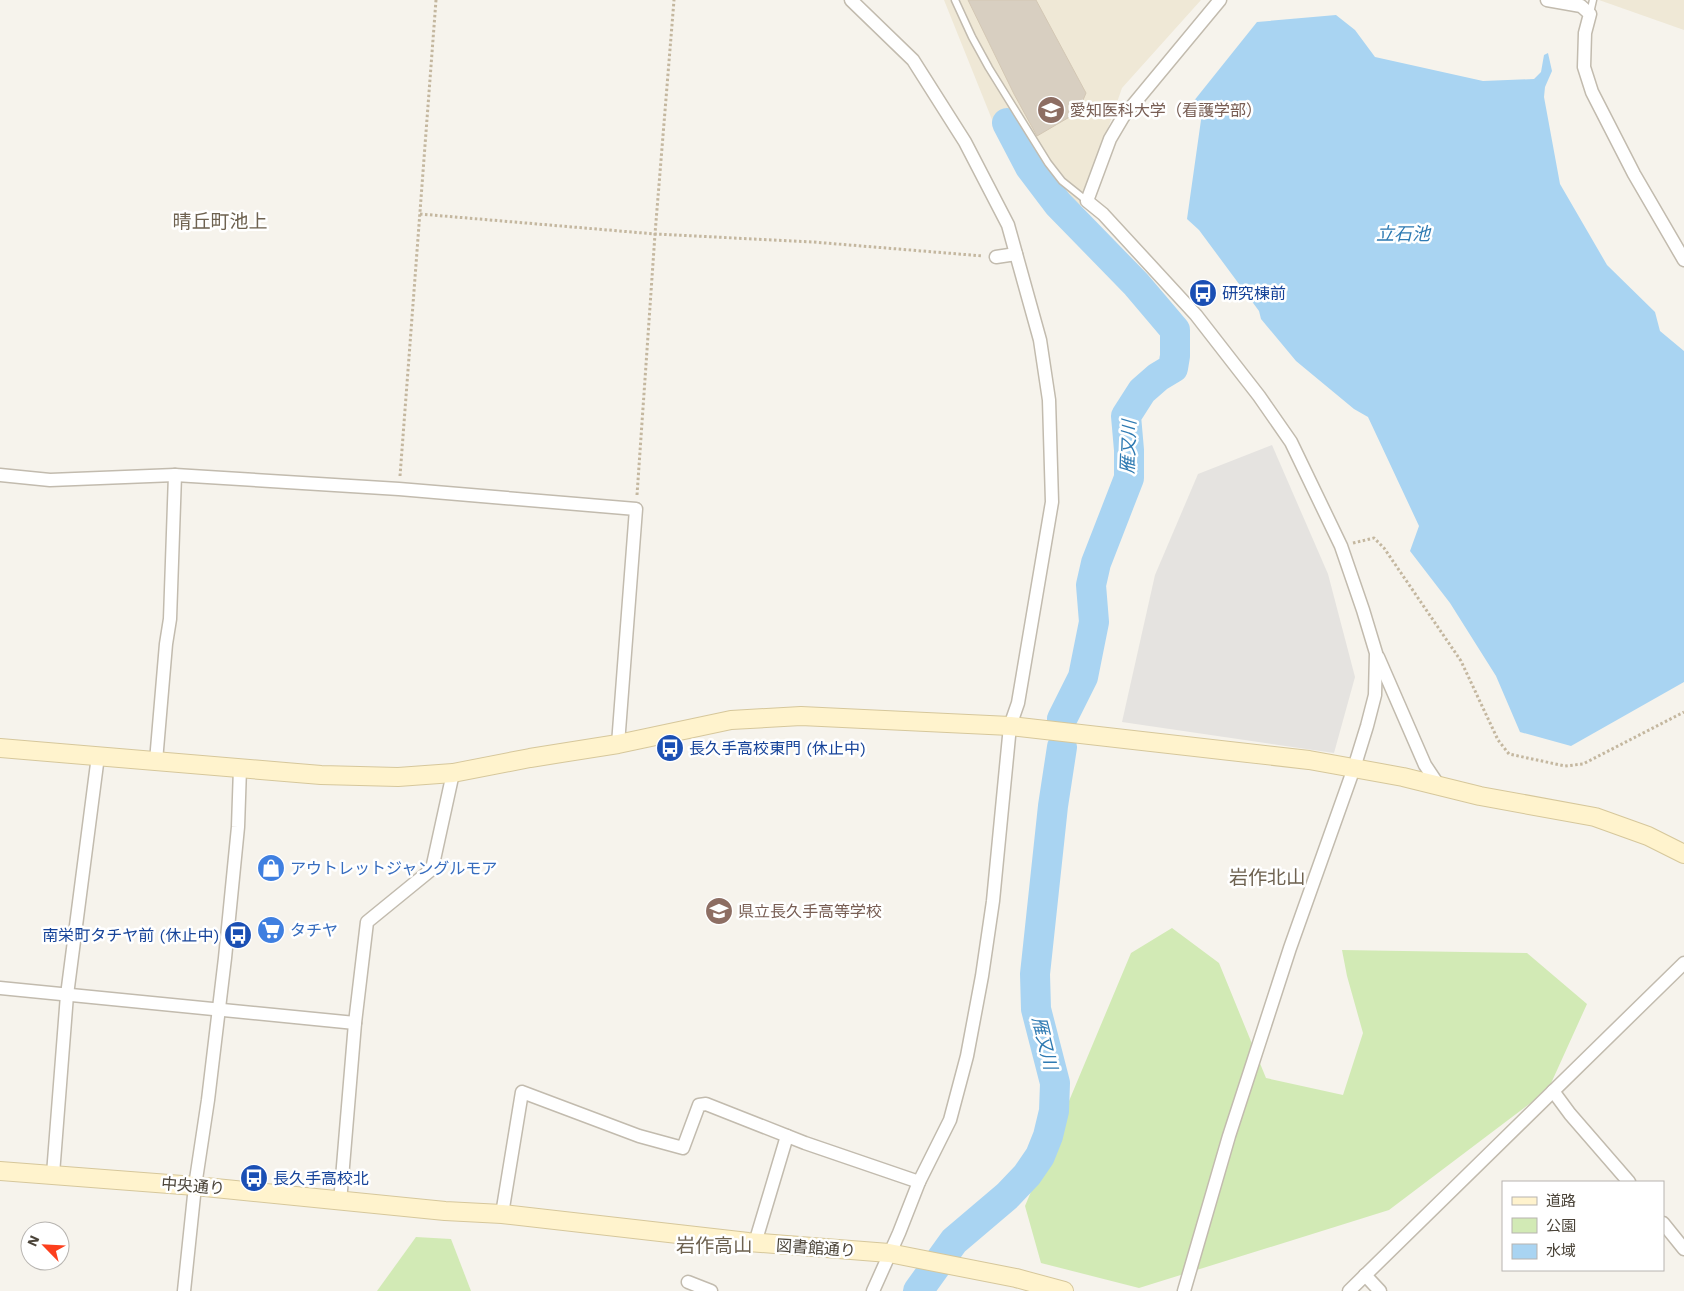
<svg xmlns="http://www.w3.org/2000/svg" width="1684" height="1291" font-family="'Work Sans','Noto Sans JP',sans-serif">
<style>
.education{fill:#efe8d6}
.green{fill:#d2eab5}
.parking{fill:#e5e3e0}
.water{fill:#a9d4f2}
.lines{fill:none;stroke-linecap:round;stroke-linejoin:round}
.river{stroke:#a9d4f2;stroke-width:30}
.building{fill:#d8cfc1;stroke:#d3c7b4}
.lane-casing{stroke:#c2bbae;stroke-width:9}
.street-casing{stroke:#c2bbae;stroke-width:15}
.secondary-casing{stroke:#d6c79b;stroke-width:20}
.path{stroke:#c4b79f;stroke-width:3;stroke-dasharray:2.5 2.5;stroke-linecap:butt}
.lane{stroke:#fff;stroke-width:6}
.street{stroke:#fff;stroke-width:12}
.secondary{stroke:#fff3cd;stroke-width:18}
.labels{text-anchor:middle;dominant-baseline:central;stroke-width:5;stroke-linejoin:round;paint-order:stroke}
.education-label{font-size:16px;fill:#785e54;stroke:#fff;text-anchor:start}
.transit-label{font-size:16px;fill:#164399;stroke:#fff;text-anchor:start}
.shop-label{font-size:16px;fill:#366cbe;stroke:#fff;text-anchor:start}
.street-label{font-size:16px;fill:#4b4439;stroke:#fff}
.water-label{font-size:18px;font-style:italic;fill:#2e7ab2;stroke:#fff}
.quarter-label{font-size:19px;fill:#6e6250;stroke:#fff}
</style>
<rect width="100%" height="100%" fill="#f6f3ec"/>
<!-- education -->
<g class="education">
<polygon points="944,0 1201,0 1122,88 1071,235 997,132"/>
<polygon points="1599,0 1684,0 1684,30"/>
</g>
<!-- green -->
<g class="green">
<polygon points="1172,928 1219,963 1266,1078 1343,1095 1363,1033 1347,976 1342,950 1527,953 1587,1004 1548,1090 1389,1210 1139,1288 1041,1263 1025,1206 1131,953"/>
<polygon points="416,1237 451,1239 471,1291 377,1291"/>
</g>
<!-- parking -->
<polygon class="parking" points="1272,445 1328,574 1355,677 1334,753 1122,722 1155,575 1198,474"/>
<!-- water -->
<polygon class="water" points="1336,15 1355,30 1375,57 1483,81 1534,79 1541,72 1544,55 1548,53 1552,71 1545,87 1544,97 1560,184 1607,265 1655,312 1660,331 1684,351 1684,682 1571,746 1520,732 1496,676 1450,603 1410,551 1419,526 1368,417 1354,409 1296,361 1261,319 1259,311 1199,230 1187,219 1201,120 1193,102 1257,22"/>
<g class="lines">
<!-- river -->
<g class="river">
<polyline points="1007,123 1030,167 1058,204 1136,284 1175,330 1175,356 1173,368 1158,377 1142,391 1126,416 1129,450 1129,478 1096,563 1091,585 1094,622 1083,677 1062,719"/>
<polyline points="918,1291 954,1241 1007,1196 1027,1175 1040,1156 1048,1136 1054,1111 1055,1083 1036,1009 1035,974 1053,806 1062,747"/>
</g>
</g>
<!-- building -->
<polygon class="building" points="968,0 1036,0 1086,93 1078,112 1037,136 1014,94"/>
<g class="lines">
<!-- lane casing -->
<g class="lane-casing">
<g id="lane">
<polyline points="955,0 972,37 989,68 1048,163 1062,181 1087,201"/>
<polyline points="1590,13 1593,0"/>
</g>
</g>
<!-- street casing -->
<g class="street-casing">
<g id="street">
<polyline points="851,0 913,60 965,142 1008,225 1040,340 1049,400 1052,502 1018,703 1010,726 993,901 982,976 967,1056 950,1120 919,1182 899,1233 873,1291"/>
<polyline points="1547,0 1581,6 1590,14 1585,33 1584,67 1592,92 1634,174 1684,260"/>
<polyline points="996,257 1016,254"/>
<polyline points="0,475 50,480 175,475 399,489 636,509 618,744"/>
<polyline points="1378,657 1425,765 1439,786"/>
<polyline points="156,761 166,644 170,619 175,475"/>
<polyline points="0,988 355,1023"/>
<polyline points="1553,1091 1570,1114 1629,1182"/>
<polyline points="53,1174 67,995 98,756"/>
<polyline points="340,1202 355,1023 367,922 432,869 453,773"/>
<polyline points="502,1214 522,1092 639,1136 683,1148 699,1105 706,1104 805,1143 919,1182"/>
<polyline points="1663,1223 1684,1249"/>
<polyline points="755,1243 787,1136"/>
<polyline points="1365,1275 1380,1291"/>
<polyline points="688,1282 711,1291"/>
<polyline points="184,1291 195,1186 208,1100 225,958 238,827 240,768"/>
<polyline points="1184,1291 1229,1136 1290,948 1354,768 1367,726 1375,695 1376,653 1363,610 1341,546 1291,442 1259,396 1196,315 1103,214 1087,201 1110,139 1123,117 1220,0"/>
<polyline points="1349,1291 1684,963"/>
</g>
</g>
<!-- secondary casing -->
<g class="secondary-casing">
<g id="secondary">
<polyline points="0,748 321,775 398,777 453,773 530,758 618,744 731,720 801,716 1010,726 1309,760 1403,777 1480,796 1595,817 1648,836 1684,854"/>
<polyline points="0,1171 195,1186 445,1211 502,1214 748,1242 889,1253 1016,1278 1064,1291"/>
</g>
</g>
<!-- path -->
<g class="path">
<polyline points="420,214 655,234 813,242 983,256"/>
<polyline points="400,476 436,0"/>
<polyline points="637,495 655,234 674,0"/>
<polyline points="1353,543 1374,538 1384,548 1461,661 1498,740 1509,754 1565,766 1583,764 1684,712"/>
</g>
<!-- lane -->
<use href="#lane" class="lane"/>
<!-- street -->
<use href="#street" class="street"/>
<!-- secondary -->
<use href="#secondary" class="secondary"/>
</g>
<!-- icons -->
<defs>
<g id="university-disc" transform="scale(1.4375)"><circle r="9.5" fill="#8d6e63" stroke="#fff"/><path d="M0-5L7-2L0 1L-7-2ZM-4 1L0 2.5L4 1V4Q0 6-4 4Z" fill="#fff"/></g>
<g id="bus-disc" transform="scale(1.4375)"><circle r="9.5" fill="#1a4fb4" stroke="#fff"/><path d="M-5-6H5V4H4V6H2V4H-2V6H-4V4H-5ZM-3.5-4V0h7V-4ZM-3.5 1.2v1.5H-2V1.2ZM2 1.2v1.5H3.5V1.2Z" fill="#fff"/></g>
<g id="shop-disc" transform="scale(1.4375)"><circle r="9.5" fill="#3f7fe0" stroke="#fff"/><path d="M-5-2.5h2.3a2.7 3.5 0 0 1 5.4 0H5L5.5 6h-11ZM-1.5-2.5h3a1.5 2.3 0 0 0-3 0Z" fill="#fff"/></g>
<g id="school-disc" transform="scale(1.4375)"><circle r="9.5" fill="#8d6e63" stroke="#fff"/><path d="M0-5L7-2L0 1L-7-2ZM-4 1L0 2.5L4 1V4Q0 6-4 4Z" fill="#fff"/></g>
<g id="supermarket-disc" transform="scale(1.4375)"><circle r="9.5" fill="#3f7fe0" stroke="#fff"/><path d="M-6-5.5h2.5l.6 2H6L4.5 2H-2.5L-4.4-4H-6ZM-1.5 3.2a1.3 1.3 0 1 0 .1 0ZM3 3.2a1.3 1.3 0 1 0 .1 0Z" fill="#fff"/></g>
</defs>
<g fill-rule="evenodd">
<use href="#university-disc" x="1051" y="110"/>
<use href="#bus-disc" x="1203" y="293"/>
<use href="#bus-disc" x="670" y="748"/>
<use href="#shop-disc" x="271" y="868"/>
<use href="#school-disc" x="719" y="911"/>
<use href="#supermarket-disc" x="271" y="930"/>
<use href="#bus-disc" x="238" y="935"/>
<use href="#bus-disc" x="254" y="1178"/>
</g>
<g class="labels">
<!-- education labels -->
<g class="education-label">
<text x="1070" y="110">愛知医科大学（看護学部）</text>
<text x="738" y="911">県立長久手高等学校</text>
</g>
<!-- transit labels -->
<g class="transit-label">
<text x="1222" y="293">研究棟前</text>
<text x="689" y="748">長久手高校東門 (休止中)</text>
<text x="219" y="935" text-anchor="end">南栄町タチヤ前 (休止中)</text>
<text x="273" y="1178">長久手高校北</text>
</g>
<!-- shop labels -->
<g class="shop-label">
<text x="290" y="868">アウトレットジャングルモア</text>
<text x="290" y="930">タチヤ</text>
</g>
<!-- street labels -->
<g class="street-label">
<text transform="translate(193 1186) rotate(5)">中央通り</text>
<text transform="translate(816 1248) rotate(4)">図書館通り</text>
</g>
<!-- water labels -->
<g class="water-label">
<text x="1403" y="233">立石池</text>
<text transform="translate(1128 447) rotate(-88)">雁又川</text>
<text transform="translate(1045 1043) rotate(76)">雁又川</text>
</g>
<!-- quarter labels -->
<g class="quarter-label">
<text x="220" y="221">晴丘町池上</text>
<text x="1267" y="877">岩作北山</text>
<text x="714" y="1245">岩作高山</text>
</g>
</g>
<!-- legend -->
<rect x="1502" y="1181" width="162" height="90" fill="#ffffff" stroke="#b7b4b0"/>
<rect x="1512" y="1197" width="25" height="8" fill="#fff3cd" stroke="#b7b4b0"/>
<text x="1546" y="1206" font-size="15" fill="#4b4439">道路</text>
<rect x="1512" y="1218" width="25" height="15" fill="#d2eab5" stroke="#b7b4b0"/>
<text x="1546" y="1231" font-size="15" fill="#4b4439">公園</text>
<rect x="1512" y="1244" width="25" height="15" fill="#a9d4f2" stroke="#b7b4b0"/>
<text x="1546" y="1256" font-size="15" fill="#4b4439">水域</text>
<!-- north arrow -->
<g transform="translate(45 1246) rotate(294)"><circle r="24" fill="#ffffff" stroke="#b7b4b0"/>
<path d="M0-4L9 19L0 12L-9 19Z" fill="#fc3f1d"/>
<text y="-8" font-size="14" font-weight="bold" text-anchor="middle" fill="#4b4439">N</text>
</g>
</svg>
